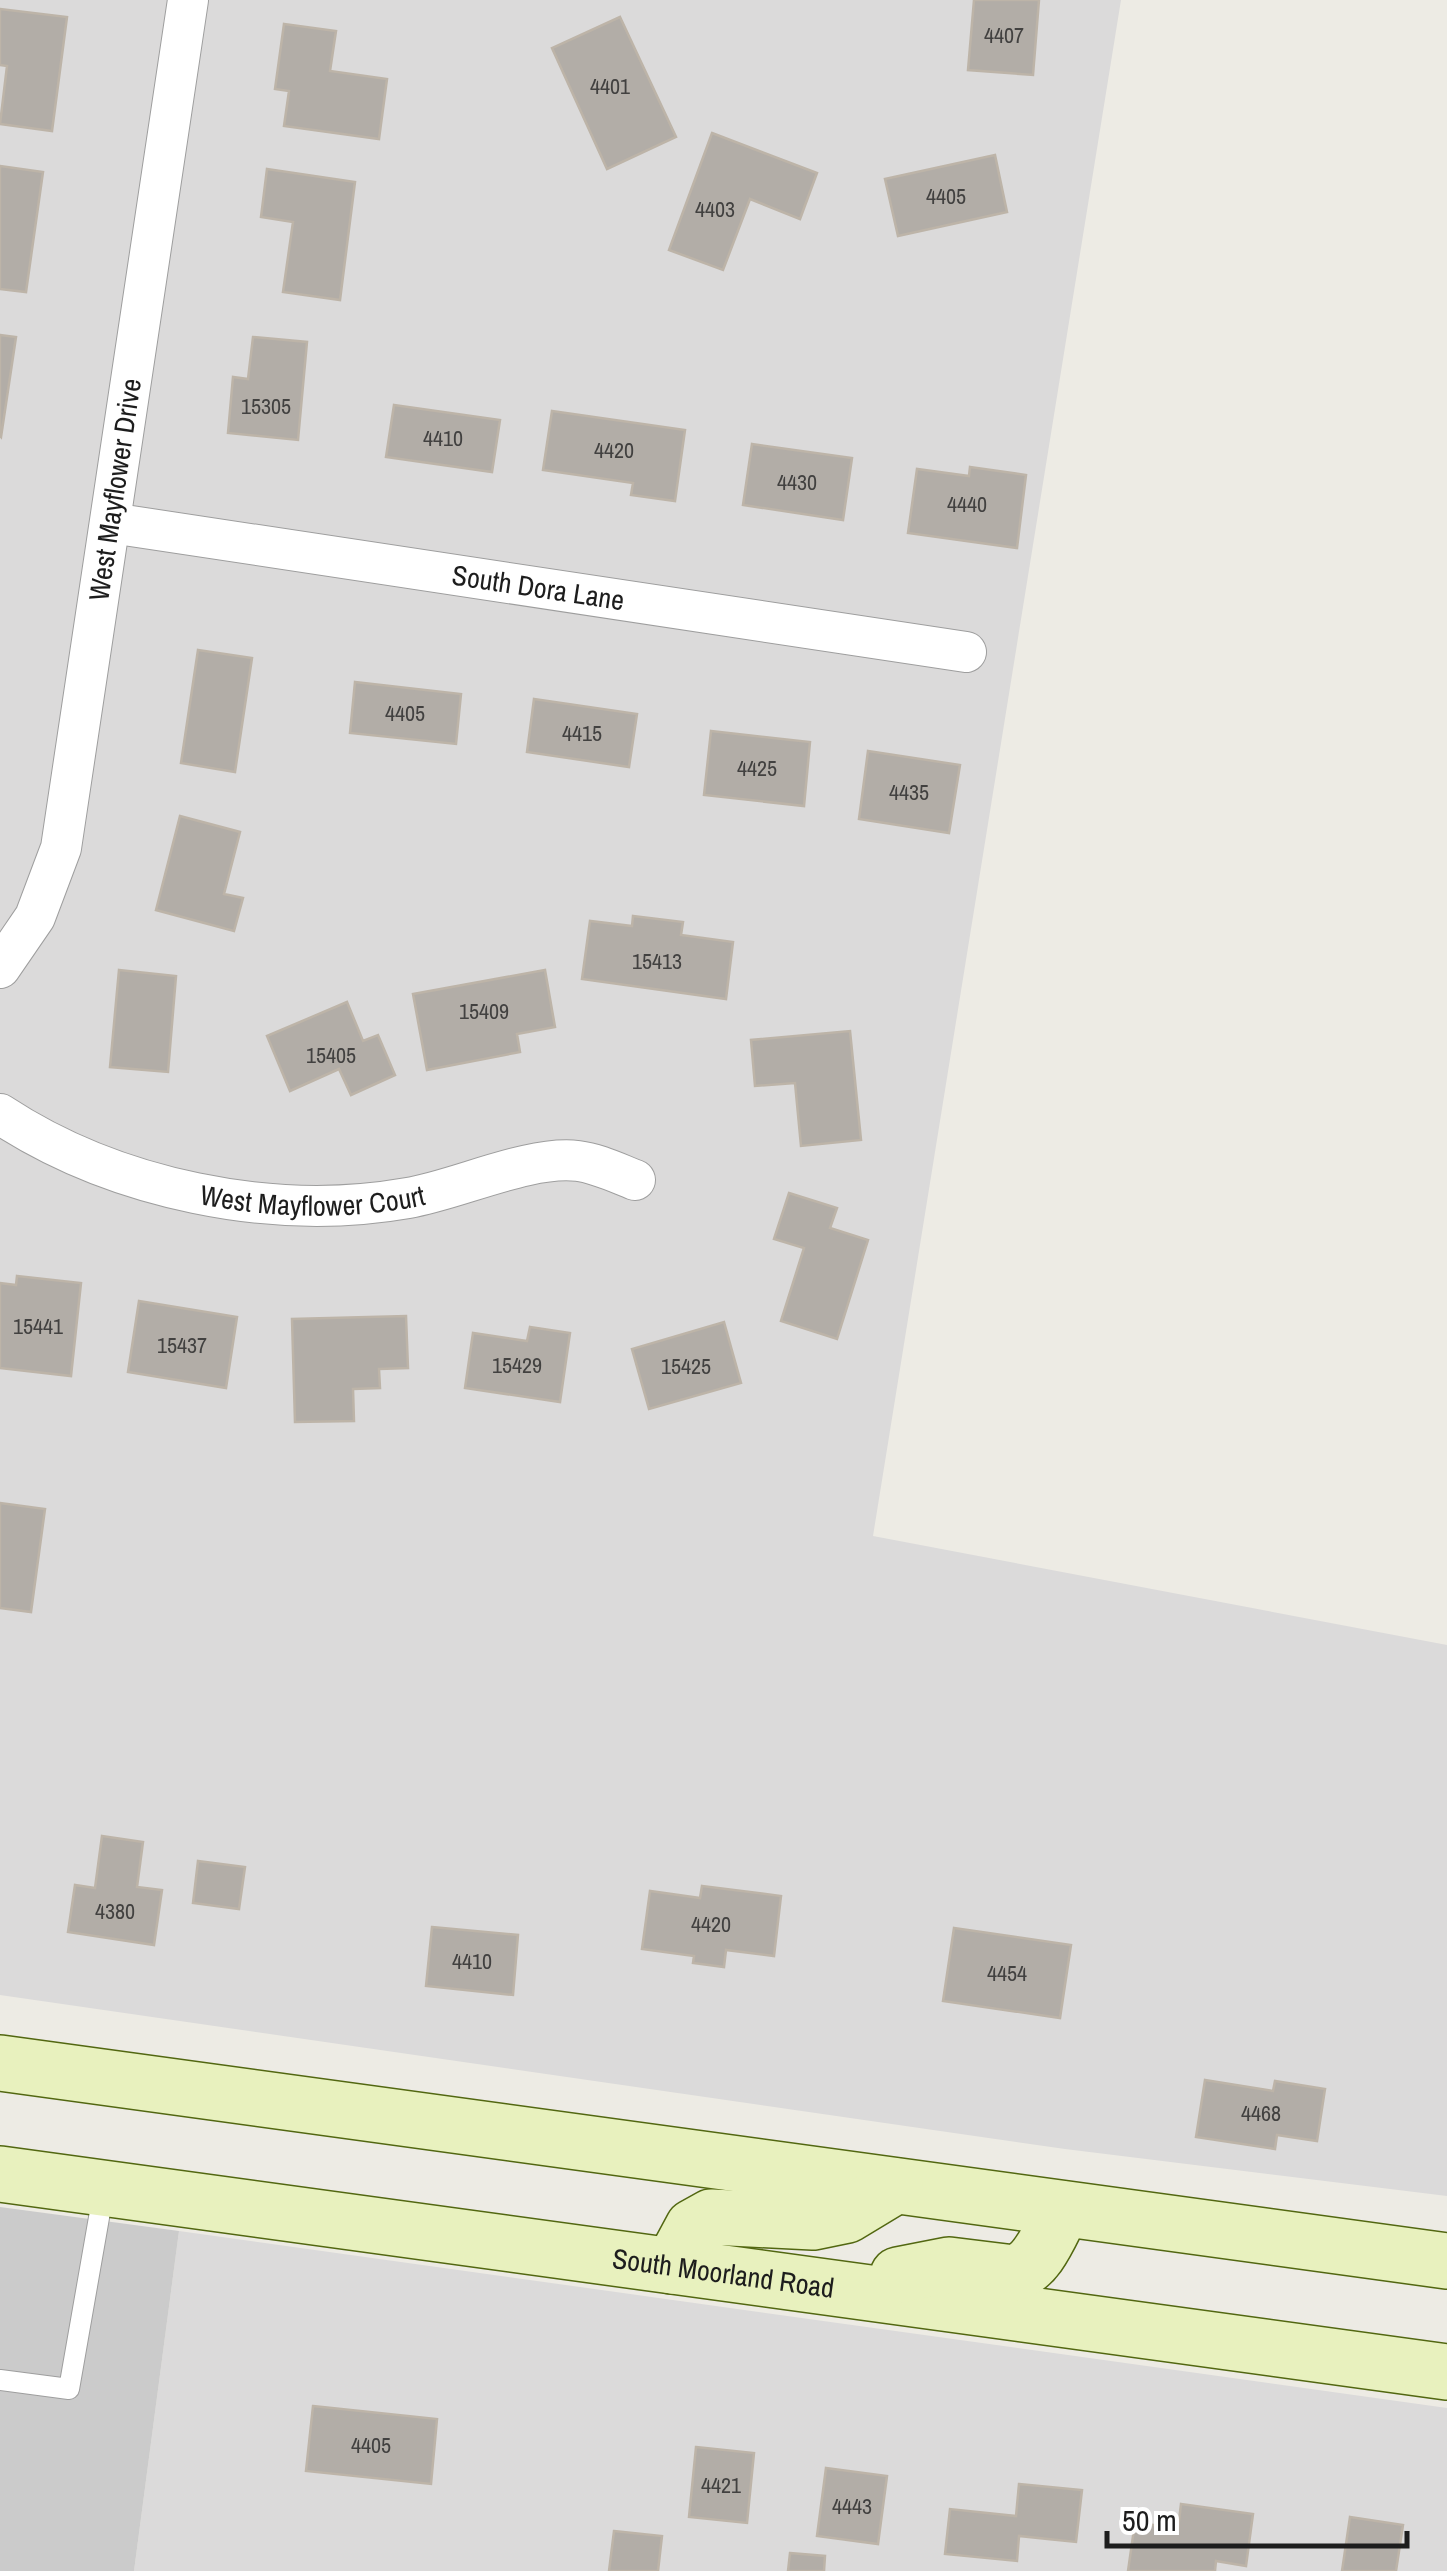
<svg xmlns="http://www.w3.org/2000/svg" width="1447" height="2571" font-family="'Archivo Narrow',sans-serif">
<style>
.residential{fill:#dbdada}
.religious{fill:#cbcbcb}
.building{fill:#b2ada7;stroke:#bdb4a8;stroke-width:2.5}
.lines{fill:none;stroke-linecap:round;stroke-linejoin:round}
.lane-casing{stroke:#9e9e9e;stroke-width:22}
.street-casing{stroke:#9e9e9e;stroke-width:42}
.secondary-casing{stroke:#526711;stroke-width:58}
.lane{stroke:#fff;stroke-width:20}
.street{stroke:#fff;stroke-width:40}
.secondary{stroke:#e8f1be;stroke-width:55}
.labels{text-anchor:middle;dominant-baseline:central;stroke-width:8;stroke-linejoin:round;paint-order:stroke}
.number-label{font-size:22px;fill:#424140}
.street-label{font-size:28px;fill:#1d1d1d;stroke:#fff}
</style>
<rect width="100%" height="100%" fill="#edebe4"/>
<!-- residential -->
<g class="residential">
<polygon points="0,0 1121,0 873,1536 1447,1645 1447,2196 1065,2149 0,1995"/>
<polygon points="179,2231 1447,2408 1447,2571 134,2571"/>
</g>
<!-- religious -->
<polygon class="religious" points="0,2207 179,2231 134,2571 0,2571"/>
<!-- building -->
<g class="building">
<polygon points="974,0 1039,0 1033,75 968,70"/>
<polygon points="0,9 67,17 52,131 0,124 7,66 0,65"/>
<polygon points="620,17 676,137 607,169 552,48"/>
<polygon points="284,24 336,31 330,71 387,79 379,139 284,126 289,91 275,89"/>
<polygon points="712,133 817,173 800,219 750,199 723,270 669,250"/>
<polygon points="995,155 1007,212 898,236 885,179"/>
<polygon points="0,166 43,172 26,292 0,289"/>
<polygon points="267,169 355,182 340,300 283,292 293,222 261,217"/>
<polygon points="0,335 16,337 1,437 0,436"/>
<polygon points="253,337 307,342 298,440 228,433 233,377 248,379"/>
<polygon points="394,405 500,420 492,472 386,457"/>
<polygon points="552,411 685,430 675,501 631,495 633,483 543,470"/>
<polygon points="752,444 852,458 843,520 743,505"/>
<polygon points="970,467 1026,475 1017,548 908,533 917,469 969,476"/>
<polygon points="198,650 252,658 235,772 181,763"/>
<polygon points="355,682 461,694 456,744 350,733"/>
<polygon points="534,699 637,714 629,767 527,752"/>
<polygon points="711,731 810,742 804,806 704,795"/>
<polygon points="868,751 960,765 949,833 859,819"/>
<polygon points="180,816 240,832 224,894 243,898 234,931 156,910"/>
<polygon points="633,916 683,922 681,935 733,942 726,999 582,979 590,921 632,926"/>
<polygon points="119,970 176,976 168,1072 110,1067"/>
<polygon points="545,970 555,1027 517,1034 520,1052 427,1070 413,994"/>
<polygon points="347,1002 363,1041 378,1035 395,1075 351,1095 339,1069 290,1091 267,1036"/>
<polygon points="850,1031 861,1140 801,1146 795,1083 755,1086 751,1040"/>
<polygon points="789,1193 837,1208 830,1228 868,1240 837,1339 781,1321 804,1248 774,1239"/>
<polygon points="17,1276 81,1283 71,1376 0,1368 0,1283 16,1285"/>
<polygon points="139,1301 237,1317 226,1388 128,1372"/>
<polygon points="406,1316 408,1368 379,1369 380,1388 353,1389 354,1421 295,1422 292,1319"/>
<polygon points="724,1322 741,1383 649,1409 632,1349"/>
<polygon points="530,1327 570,1333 560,1402 465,1388 473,1333 527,1341"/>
<polygon points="0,1503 45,1509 31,1612 0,1608"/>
<polygon points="102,1836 143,1842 137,1887 162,1890 154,1945 68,1932 75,1885 95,1888"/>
<polygon points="198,1861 245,1867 239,1909 193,1903"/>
<polygon points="702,1886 781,1896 774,1956 726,1950 724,1967 693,1963 694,1956 642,1949 650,1891 700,1898"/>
<polygon points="432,1927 518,1935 513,1995 426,1986"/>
<polygon points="954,1928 1071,1945 1060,2018 943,2001"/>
<polygon points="1205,2080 1273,2091 1275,2081 1325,2089 1317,2141 1277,2135 1275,2149 1196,2137"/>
<polygon points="313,2406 437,2419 431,2484 306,2471"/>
<polygon points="696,2447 754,2453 747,2523 689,2517"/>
<polygon points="826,2468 887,2476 878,2544 817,2536"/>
<polygon points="1019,2484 1082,2490 1076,2542 1019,2536 1017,2561 945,2554 950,2509 1016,2516"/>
<polygon points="1181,2504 1253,2514 1246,2566 1216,2561 1215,2571 1128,2571 1135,2522 1178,2529"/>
<polygon points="1350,2517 1403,2525 1396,2571 1342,2571"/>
<polygon points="614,2531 662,2536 658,2571 609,2571"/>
<polygon points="790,2553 825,2556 824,2571 788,2571"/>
</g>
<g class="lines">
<!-- lane casing -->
<g class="lane-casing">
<polyline id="lane" points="0,2380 69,2389 104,2189"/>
</g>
<!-- street casing -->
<g class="street-casing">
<g id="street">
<path id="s1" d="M111,523L966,652"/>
<path id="s2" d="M0,968L35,917L61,848L188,0"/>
<path id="s3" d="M0,1114C114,1189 272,1222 408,1198C457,1190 529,1155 578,1161C596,1163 617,1173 635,1180"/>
</g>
</g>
<!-- secondary casing -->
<g class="secondary-casing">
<g id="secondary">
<polyline points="0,2063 1447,2261"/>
<path id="s4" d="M0,2174L1447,2372"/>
<polyline points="672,2266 693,2227 711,2217 813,2222 847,2215 895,2186"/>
<path d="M898,2275L949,2265L1014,2273C1039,2267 1051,2230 1063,2209"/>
</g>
</g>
<!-- lane -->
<use href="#lane" class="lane"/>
<!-- street -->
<use href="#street" class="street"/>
<!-- secondary -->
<use href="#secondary" class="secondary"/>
</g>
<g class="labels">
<!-- number labels -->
<g class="number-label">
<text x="1004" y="35">4407</text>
<text x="610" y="86">4401</text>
<text x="946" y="196">4405</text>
<text x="715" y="209">4403</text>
<text x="266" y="406">15305</text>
<text x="443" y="438">4410</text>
<text x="614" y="450">4420</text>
<text x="797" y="482">4430</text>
<text x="967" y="504">4440</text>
<text x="405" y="713">4405</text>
<text x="582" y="733">4415</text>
<text x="757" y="768">4425</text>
<text x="909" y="792">4435</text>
<text x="657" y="961">15413</text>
<text x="484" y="1011">15409</text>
<text x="331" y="1055">15405</text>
<text x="38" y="1326">15441</text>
<text x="182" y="1345">15437</text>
<text x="517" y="1365">15429</text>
<text x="686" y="1366">15425</text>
<text x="115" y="1911">4380</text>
<text x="711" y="1924">4420</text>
<text x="472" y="1961">4410</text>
<text x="1007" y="1973">4454</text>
<text x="1261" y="2113">4468</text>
<text x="371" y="2445">4405</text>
<text x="721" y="2485">4421</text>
<text x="852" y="2506">4443</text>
</g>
<!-- street labels -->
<g class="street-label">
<text stroke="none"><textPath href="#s2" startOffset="498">West Mayflower Drive</textPath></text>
<text stroke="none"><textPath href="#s1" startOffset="432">South Dora Lane</textPath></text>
<text stroke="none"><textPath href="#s3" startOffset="330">West Mayflower Court</textPath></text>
<text stroke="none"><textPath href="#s4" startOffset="730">South Moorland Road</textPath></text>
</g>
</g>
<!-- scale -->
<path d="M1107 2531v15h300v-15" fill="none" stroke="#1d1d1d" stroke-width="5"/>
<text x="1122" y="2531" font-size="30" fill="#1d1d1d" stroke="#ffffff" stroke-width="8" paint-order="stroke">50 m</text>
</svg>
